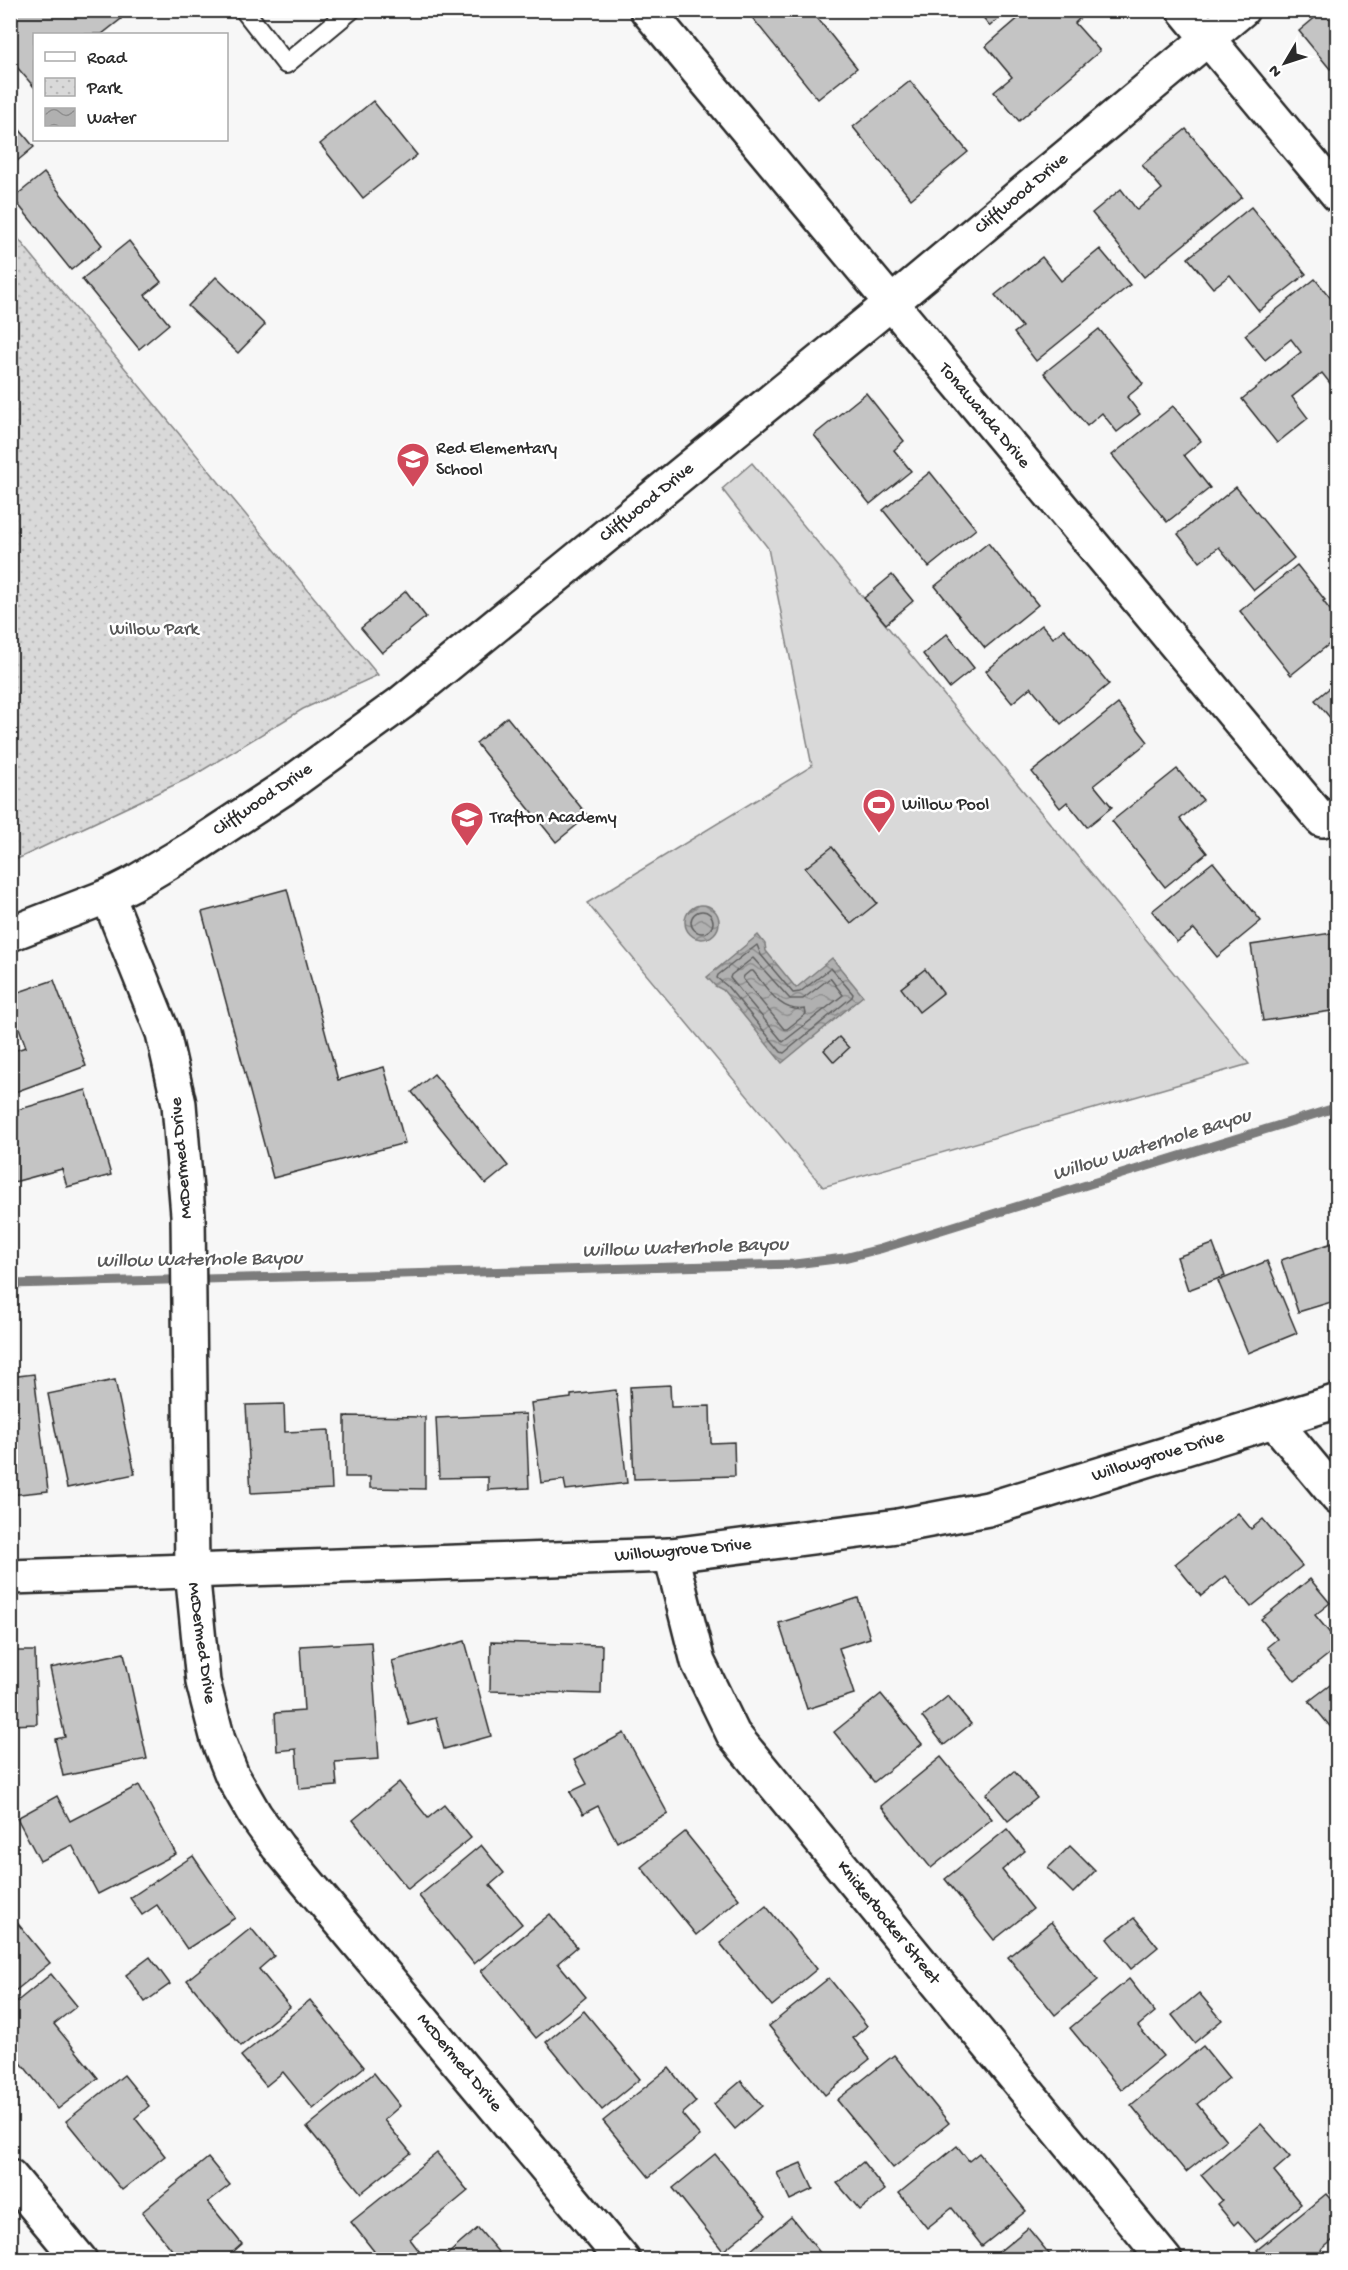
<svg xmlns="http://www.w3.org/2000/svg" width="1348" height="2270" font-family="'Gochi Hand',sans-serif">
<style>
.park{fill:url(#park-dots);stroke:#828282;stroke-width:1.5}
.pitch{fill:#d9d9d9;stroke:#828282;stroke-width:1.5}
.water{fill:url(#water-waves);stroke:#7b7b7b;stroke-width:1.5}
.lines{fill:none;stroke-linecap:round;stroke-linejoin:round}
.shore{stroke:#606060;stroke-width:1.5}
.stream{stroke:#7b7b7b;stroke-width:9}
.building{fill:#c4c4c4;stroke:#2b2b2b;stroke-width:1.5}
.lane-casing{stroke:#2b2b2b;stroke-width:22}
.street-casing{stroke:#2b2b2b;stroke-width:38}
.secondary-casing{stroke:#2b2b2b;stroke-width:38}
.lane{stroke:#fff;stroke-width:18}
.street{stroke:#fff;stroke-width:33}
.secondary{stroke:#fff;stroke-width:33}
.labels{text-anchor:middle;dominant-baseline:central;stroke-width:5;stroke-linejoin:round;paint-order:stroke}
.street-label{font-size:18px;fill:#2b2b2b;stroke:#fff}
.poi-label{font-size:18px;fill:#2b2b2b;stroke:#fff;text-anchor:start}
.park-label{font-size:18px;fill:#565656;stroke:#fff}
.water-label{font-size:20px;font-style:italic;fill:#5a5a5a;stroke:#fff}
</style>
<defs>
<pattern id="park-dots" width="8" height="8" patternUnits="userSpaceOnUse" patternTransform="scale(1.5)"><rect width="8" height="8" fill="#d9d9d9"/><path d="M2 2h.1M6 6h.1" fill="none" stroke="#bababa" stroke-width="1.8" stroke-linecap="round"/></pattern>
<pattern id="water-waves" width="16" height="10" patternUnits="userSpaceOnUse" patternTransform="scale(1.5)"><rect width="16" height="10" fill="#b0b0b0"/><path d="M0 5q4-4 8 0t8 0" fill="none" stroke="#8f8f8f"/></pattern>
</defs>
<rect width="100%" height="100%" fill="#f7f7f7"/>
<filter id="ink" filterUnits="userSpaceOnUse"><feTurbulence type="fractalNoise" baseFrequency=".0167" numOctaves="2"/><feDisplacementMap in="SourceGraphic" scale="12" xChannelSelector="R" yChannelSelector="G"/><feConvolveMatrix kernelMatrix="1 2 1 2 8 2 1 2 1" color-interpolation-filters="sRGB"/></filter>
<g filter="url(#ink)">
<!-- park -->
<polygon class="park" points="11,230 378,675 303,709 193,776 11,862"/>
<!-- pitch -->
<polygon class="pitch" points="752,463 1249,1064 823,1187 587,903 812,766 768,548 722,489"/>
<!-- water -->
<g class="water">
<circle cx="702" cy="922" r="17"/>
<polygon points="758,935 765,944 766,951 796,988 832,958 863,996 782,1063 723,990 715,986 707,977"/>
</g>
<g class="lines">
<!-- shore -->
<g class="shore">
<circle cx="702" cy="922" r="11"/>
<polygon points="757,945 761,955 793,993 800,992 831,968 853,994 852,997 784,1053 781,1052 727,986 717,978 718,975"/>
<polygon points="753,958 790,999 803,999 830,978 843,995 783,1042 730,978 731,975"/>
<path d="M750,971H753C768,989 780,1013 805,1009L806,1014L787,1029H784L743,979L744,976Z"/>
</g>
<!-- stream -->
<polyline class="stream" points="10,1284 795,1264 844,1258 880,1249 1338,1107"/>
</g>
<!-- building -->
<g class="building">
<polygon points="10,10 114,10 121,19 102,34 34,34 34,87 10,59"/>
<polygon points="746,10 811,10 857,68 818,99"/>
<polygon points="977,10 1008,10 990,26"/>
<polygon points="1028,10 1088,10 1075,23 1100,51 1019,121 994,92 1012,77 986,46"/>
<polygon points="1324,10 1338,10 1338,63 1330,69 1299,31"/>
<polygon points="910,81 968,152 911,199 853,127"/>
<polygon points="373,101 417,155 363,198 320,144"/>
<polygon points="10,118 34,147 10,167"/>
<polygon points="1186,129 1242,197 1144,277 1092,213 1121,189 1137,210 1162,189 1142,165"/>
<polygon points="44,173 102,245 71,270 13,198"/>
<polygon points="1251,207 1306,274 1259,311 1230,275 1213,288 1188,258"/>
<polygon points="129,241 161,282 145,295 169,324 139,349 82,279"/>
<polygon points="1100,249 1130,285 1036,361 1014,333 1022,327 995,295 1042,257 1061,281"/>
<polygon points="216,277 265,325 238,353 188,306"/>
<polygon points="1315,279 1338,307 1338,384 1333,387 1322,373 1292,397 1308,418 1277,443 1242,399 1301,352 1291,339 1265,360 1245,335"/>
<polygon points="1099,329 1143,384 1127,397 1140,414 1117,432 1102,413 1087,426 1044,373"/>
<polygon points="866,393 904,441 894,450 911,471 870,504 814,435"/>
<polygon points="1173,406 1201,441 1184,455 1210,488 1167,522 1112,455"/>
<polygon points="930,472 976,529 929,567 883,510"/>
<polygon points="1236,487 1294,558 1254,590 1219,547 1200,562 1178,534"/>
<polygon points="988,543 1038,605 985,648 935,586"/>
<polygon points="1297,565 1325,600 1323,601 1338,620 1338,637 1291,675 1240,611"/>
<polygon points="892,575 913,601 886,624 864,598"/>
<polygon points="406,591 426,617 382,653 361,628"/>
<polygon points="1042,625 1053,638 1064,629 1109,684 1061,724 1031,687 1012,703 986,671"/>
<polygon points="947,634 974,668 949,688 923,654"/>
<polygon points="1338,681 1338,727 1315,700"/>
<polygon points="1118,704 1148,742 1094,785 1112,807 1087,827 1067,802 1060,808 1032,772"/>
<polygon points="507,717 588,816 556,842 476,743"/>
<polygon points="1177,769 1203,800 1180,819 1207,853 1165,887 1112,821"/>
<polygon points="832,847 877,903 851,924 805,868"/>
<polygon points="1213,862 1261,921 1217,957 1194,929 1177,942 1152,911"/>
<polygon points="287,889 338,1080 384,1067 405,1143 273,1178 202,912"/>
<polygon points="1338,932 1338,1010 1263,1021 1251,945"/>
<polygon points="925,969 943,993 919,1012 901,988"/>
<polygon points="54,980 86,1066 15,1092 10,1078 10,1052 26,1047 18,1025 10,1028 10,995"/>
<polygon points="839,1037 849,1048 834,1062 824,1050"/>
<polygon points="434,1074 508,1166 486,1184 412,1092"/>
<polygon points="86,1090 111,1175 67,1187 62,1169 14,1182 10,1171 10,1112"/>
<polygon points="1338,1241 1338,1300 1298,1312 1281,1260"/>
<polygon points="1213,1244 1225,1276 1188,1290 1177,1257"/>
<polygon points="1267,1261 1297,1333 1248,1353 1218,1281"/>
<polygon points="34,1374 48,1491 10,1495 10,1377"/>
<polygon points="115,1380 135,1474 67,1488 48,1394"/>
<polygon points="670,1385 671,1407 710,1406 711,1443 734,1442 735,1476 634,1479 630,1387"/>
<polygon points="616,1390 627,1483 566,1490 564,1480 541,1483 531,1403 571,1398 571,1395"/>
<polygon points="284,1404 285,1432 329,1430 332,1489 251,1493 246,1405"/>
<polygon points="526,1414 529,1488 488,1490 488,1477 439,1478 436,1418"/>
<polygon points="345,1416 425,1417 425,1489 370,1488 370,1477 345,1477"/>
<polygon points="1238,1513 1251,1529 1263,1519 1302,1566 1251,1607 1226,1576 1201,1596 1175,1564"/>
<polygon points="1310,1579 1330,1603 1315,1615 1338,1643 1338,1647 1295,1681 1267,1647 1277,1639 1261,1619"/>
<polygon points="858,1598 870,1638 839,1648 854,1694 807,1709 779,1623"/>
<polygon points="465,1641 491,1736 444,1749 436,1718 409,1725 392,1661"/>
<polygon points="371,1642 379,1759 335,1762 337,1786 299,1789 296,1749 277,1751 275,1713 304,1711 300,1646"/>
<polygon points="491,1642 602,1645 601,1694 490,1691"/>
<polygon points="10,1651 35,1651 37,1724 10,1725"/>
<polygon points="124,1653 147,1759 63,1776 55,1739 65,1737 50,1668"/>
<polygon points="1338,1679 1338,1736 1309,1701"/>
<polygon points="881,1694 922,1744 874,1782 834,1732"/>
<polygon points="948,1696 971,1724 944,1745 922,1717"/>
<polygon points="624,1733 668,1814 617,1842 598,1806 583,1814 570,1792 587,1784 574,1760"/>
<polygon points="941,1757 992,1819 931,1868 881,1806"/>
<polygon points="1014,1771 1037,1798 1008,1821 986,1794"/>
<polygon points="399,1782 428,1818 444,1805 471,1838 408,1889 353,1820"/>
<polygon points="139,1785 176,1854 98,1894 72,1845 40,1861 17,1818 57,1796 70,1821"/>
<polygon points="1007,1829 1025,1851 1002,1870 1033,1909 994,1940 945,1879"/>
<polygon points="685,1832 739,1899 696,1935 641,1867"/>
<polygon points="481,1845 504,1873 490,1885 522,1924 474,1964 419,1896"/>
<polygon points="1070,1846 1095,1871 1073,1893 1048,1868"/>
<polygon points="193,1856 235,1918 187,1949 157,1905 142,1915 130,1898"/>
<polygon points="766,1906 817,1969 772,2006 720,1943"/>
<polygon points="10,1914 50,1963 10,1995"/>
<polygon points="550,1914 577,1947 558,1963 586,1997 536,2038 481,1971"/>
<polygon points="1134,1918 1158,1947 1131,1969 1107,1939"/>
<polygon points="1051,1922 1098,1980 1055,2015 1008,1957"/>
<polygon points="251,1928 274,1956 259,1969 290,2007 241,2046 187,1980"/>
<polygon points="150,1957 170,1984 145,2002 126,1975"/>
<polygon points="51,1974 77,2006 54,2024 98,2078 58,2109 10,2049 10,2007"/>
<polygon points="829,1978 867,2026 853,2038 870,2059 825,2095 769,2026"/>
<polygon points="1129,1979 1155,2012 1138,2026 1163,2056 1121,2090 1070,2028"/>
<polygon points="1199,1993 1222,2020 1194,2043 1172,2015"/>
<polygon points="310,2000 364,2067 313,2109 283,2072 266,2086 241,2056"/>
<polygon points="584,2011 640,2079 602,2110 546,2042"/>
<polygon points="1203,2046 1229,2078 1197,2104 1226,2140 1186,2172 1131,2105"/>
<polygon points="894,2055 949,2123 893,2168 837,2100"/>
<polygon points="669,2068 696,2102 682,2114 700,2136 649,2177 603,2121"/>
<polygon points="374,2073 400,2106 384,2120 411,2153 361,2193 307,2127"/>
<polygon points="124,2075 149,2106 135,2118 165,2156 122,2190 66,2121"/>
<polygon points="741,2081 762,2106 735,2129 714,2104"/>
<polygon points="1261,2124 1290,2157 1274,2171 1301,2204 1256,2242 1238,2221 1234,2225 1217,2204 1222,2200 1201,2175"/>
<polygon points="957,2146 969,2161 979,2153 1026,2211 982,2246 952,2208 927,2228 899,2193"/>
<polygon points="437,2153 468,2191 410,2239 426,2260 381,2260 351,2222"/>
<polygon points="715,2154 766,2216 723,2251 673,2188"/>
<polygon points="208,2158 230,2185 208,2202 242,2244 224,2260 180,2260 142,2212"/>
<polygon points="863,2162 885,2190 860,2210 837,2183"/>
<polygon points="801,2163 813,2189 790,2200 777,2173"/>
<polygon points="1326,2194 1338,2208 1338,2236 1321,2250 1329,2260 1264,2260 1257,2250"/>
<polygon points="791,2217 826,2260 739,2260"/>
<polygon points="478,2228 505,2260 441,2260"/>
<polygon points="1028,2228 1054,2260 989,2260"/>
</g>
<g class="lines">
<!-- lane casing -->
<g class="lane-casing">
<polyline id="lane" points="244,10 286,64 351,10"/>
</g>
<!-- street casing -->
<g class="street-casing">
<g id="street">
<polyline points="647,10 1322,820 1338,815"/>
<polyline points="1184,10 1338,195"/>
<polyline points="108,896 163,1033 179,1104 188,1215 192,1570 203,1682 218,1740 232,1775 255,1815 278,1847 623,2260"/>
<polyline points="1274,1421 1338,1498"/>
<polyline points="671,1555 698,1662 733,1734 1165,2260"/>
<polyline points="10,1577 671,1555 898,1526 988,1509 1338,1401"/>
<polyline points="10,2176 80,2260"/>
</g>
</g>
<!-- secondary casing -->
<g class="secondary-casing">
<polyline id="secondary" points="10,934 108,896 132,884 191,849 284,788 401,703 890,304 1242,10"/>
</g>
<!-- lane -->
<use href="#lane" class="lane"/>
<!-- street -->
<use href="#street" class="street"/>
<!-- secondary -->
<use href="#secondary" class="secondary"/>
</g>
</g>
<!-- icons -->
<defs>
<g id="school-pin" transform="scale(1.725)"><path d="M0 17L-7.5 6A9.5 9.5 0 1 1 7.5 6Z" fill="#d1495b" stroke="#fff"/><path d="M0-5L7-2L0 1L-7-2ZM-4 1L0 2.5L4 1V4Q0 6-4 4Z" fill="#fff"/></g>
<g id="stadium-pin" transform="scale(1.725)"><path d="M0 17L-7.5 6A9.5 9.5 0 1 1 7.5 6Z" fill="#d1495b" stroke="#fff"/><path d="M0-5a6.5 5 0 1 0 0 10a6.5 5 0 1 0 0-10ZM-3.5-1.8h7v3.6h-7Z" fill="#fff"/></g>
</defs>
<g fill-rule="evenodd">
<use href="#school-pin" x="413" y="459"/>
<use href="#stadium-pin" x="879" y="805"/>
<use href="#school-pin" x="467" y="818"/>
</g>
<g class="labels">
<!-- street labels -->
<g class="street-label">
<text transform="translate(1022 194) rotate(-40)">Cliffwood Drive</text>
<text transform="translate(984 416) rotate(50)">Tonawanda Drive</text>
<text transform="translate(647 503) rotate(-39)">Cliffwood Drive</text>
<text transform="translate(263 800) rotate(-34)">Cliffwood Drive</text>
<text transform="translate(182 1158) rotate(-95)">McDermed Drive</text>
<text transform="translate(1158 1457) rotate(-17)">Willowgrove Drive</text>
<text transform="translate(683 1551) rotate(-5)">Willowgrove Drive</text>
<text transform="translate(201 1643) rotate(82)">McDermed Drive</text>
<text transform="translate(888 1923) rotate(51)">Knickerbocker Street</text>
<text transform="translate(459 2063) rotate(50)">McDermed Drive</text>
</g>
<!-- poi labels -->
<g class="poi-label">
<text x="436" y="449">Red Elementary<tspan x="436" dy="21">School</tspan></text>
<text x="902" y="805">Willow Pool</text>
<text x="490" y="818">Trafton Academy</text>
</g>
<!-- park labels -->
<g class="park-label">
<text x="154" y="630">Willow Park</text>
</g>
<!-- water labels -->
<g class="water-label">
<text transform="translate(1152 1146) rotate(-17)">Willow Waterhole Bayou</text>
<text transform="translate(685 1249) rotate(-2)">Willow Waterhole Bayou</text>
<text transform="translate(199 1261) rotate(-1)">Willow Waterhole Bayou</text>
</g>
</g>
<!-- margin -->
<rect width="1348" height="2270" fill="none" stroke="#fff" stroke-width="36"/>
<rect x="18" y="18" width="1312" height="2234" fill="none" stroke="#2b2b2b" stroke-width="2" filter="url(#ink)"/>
<!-- legend -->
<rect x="33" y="33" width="195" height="108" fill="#ffffff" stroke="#aaaaaa" stroke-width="1.5"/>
<rect x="45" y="52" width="30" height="9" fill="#ffffff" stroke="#aaaaaa" stroke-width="1.5"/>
<text x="87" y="63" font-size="18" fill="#2b2b2b">Road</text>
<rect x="45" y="78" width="30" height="18" fill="url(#park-dots)" stroke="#aaaaaa" stroke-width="1.5"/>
<text x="87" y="93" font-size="18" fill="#2b2b2b">Park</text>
<rect x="45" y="108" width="30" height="18" fill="url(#water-waves)" stroke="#aaaaaa" stroke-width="1.5"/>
<text x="87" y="123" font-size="18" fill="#2b2b2b">Water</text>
<!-- north arrow -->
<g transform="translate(1285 63) rotate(231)" stroke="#ffffff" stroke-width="4.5" paint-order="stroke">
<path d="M0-4.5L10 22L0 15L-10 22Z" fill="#2b2b2b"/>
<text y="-9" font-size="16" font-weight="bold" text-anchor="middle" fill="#2b2b2b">N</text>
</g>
</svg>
